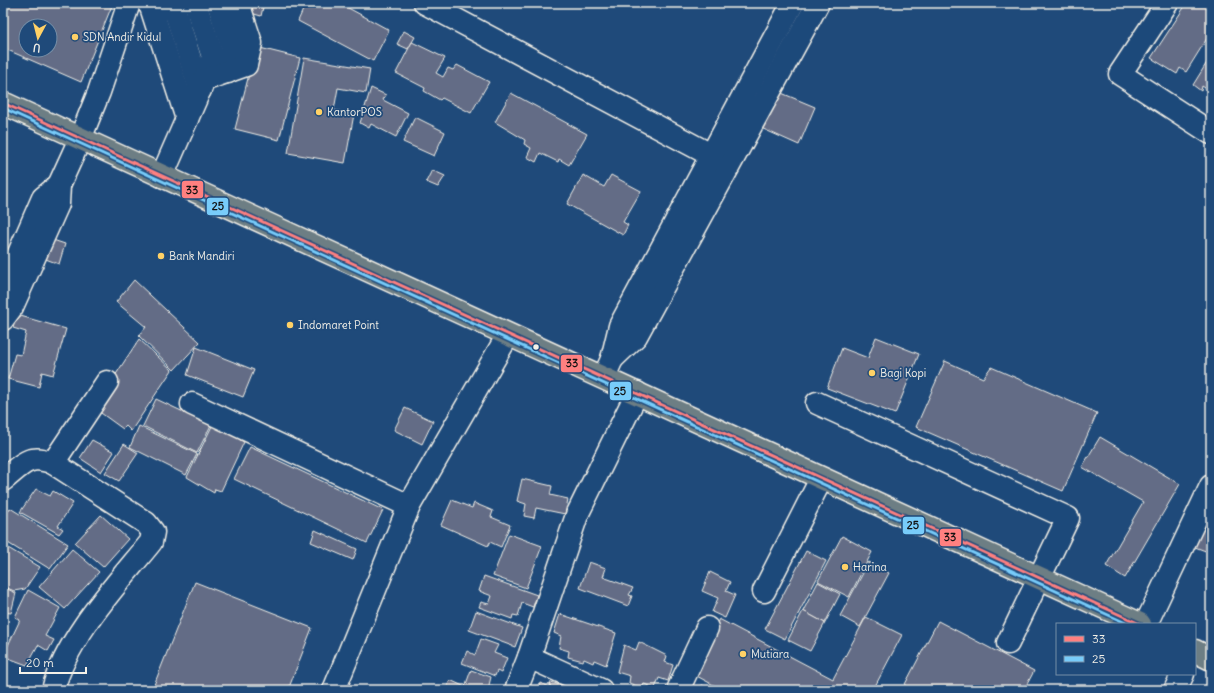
<svg xmlns="http://www.w3.org/2000/svg" width="1214" height="693" font-family="Delius,sans-serif">
<style>
.building{fill:#646c86;stroke:#f4f1e8;fill-rule:evenodd}
.lines{fill:none;stroke-linecap:round;stroke-linejoin:round}
.minor-casing{stroke:#f4f1e8;stroke-width:25}
.highway-casing{stroke:#f4f1e8;stroke-width:25}
.minor{stroke:#1f4a7a;stroke-width:22}
.highway{stroke:#6d7e84;stroke-width:22}
.bus-1-casing{stroke:#1f4a7a;stroke-width:6}
.bus-2-casing{stroke:#1f4a7a;stroke-width:6}
.bus-1{stroke:#ff8080;stroke-width:3}
.bus-2{stroke:#78ccfa;stroke-width:3}
.poi-dot{fill:#ffd166;stroke:#1f4a7a;stroke-width:1.5}
.bus-dot{fill:#f4f1e8;stroke:#1f4a7a;stroke-width:1.5}
.labels{text-anchor:middle;dominant-baseline:central;stroke-width:3.5;stroke-linejoin:round;paint-order:stroke}
.poi-label{font-size:11px;fill:#f4f1e8;stroke:#1f4a7a;text-anchor:start}
.line-badge{stroke:#1f4a7a;stroke-width:1.5}
.pale-badge-label{font-size:11px;text-anchor:middle;font-weight:bold;fill:#111}
</style>
<rect width="100%" height="100%" fill="#1f4a7a"/>
<filter id="ink" filterUnits="userSpaceOnUse"><feTurbulence type="fractalNoise" baseFrequency=".025" numOctaves="2"/><feDisplacementMap in="SourceGraphic" scale="8" xChannelSelector="R" yChannelSelector="G"/><feConvolveMatrix kernelMatrix="1 2 1 2 8 2 1 2 1" color-interpolation-filters="sRGB"/></filter>
<g filter="url(#ink)">
<!-- building -->
<g class="building">
<path d="M3,3H113L81,82L3,48ZM26,26H50V50H26Z"/>
<polygon points="247,3 264,3 261,16 244,11"/>
<polygon points="306,3 339,3 389,30 373,61 298,21"/>
<polygon points="1187,3 1211,3 1211,32 1186,72 1180,68 1177,74 1151,58"/>
<polygon points="404,31 415,37 408,49 397,44"/>
<polygon points="412,42 445,58 436,73 443,77 448,68 453,70 457,65 489,82 471,113 442,98 440,100 424,91 425,88 396,73"/>
<polygon points="256,47 300,58 279,140 235,129"/>
<polygon points="1211,56 1211,92 1202,86 1201,91 1193,85"/>
<polygon points="304,58 370,69 366,93 338,88 334,110 354,114 345,163 288,153"/>
<polygon points="371,88 386,95 383,100 408,113 396,137 371,124 369,128 360,123"/>
<polygon points="779,92 815,107 799,145 761,128"/>
<polygon points="511,93 587,134 569,165 559,159 558,162 540,153 536,162 527,157 531,148 524,144 525,140 495,122"/>
<polygon points="415,117 445,132 434,156 403,142"/>
<polygon points="432,170 445,176 438,187 426,182"/>
<polygon points="583,175 604,187 611,175 641,191 623,222 628,225 623,235 567,204"/>
<polygon points="50,239 65,244 59,264 43,258"/>
<polygon points="134,280 200,342 174,370 139,336 146,327 116,302"/>
<polygon points="17,315 66,329 53,375 42,372 39,387 8,379 15,354 21,355 26,332 13,328"/>
<polygon points="876,337 919,354 895,414 827,388 842,348 868,358"/>
<polygon points="139,339 172,370 131,431 126,426 123,429 94,408"/>
<polygon points="196,347 254,370 243,397 187,375"/>
<polygon points="945,361 983,378 991,367 1097,413 1063,491 916,427"/>
<polygon points="156,399 211,425 197,453 143,426"/>
<polygon points="405,408 433,421 422,444 394,430"/>
<polygon points="214,422 241,435 240,440 244,442 221,491 215,489 214,493 187,477"/>
<polygon points="139,426 197,454 186,475 130,447"/>
<polygon points="1100,437 1180,484 1125,578 1106,566 1143,502 1082,467"/>
<polygon points="92,440 114,452 101,472 80,458"/>
<polygon points="124,444 138,453 119,481 105,473"/>
<polygon points="250,447 383,510 367,543 234,479"/>
<polygon points="522,479 552,486 550,495 568,499 565,514 536,508 534,518 524,516 526,504 517,501"/>
<polygon points="36,489 50,496 53,491 73,503 58,526 63,529 59,534 20,512"/>
<polygon points="452,500 472,508 474,503 493,511 491,517 510,525 501,547 490,542 488,546 441,525"/>
<polygon points="10,508 68,544 50,569 3,540 3,519"/>
<polygon points="101,515 128,539 103,567 75,543"/>
<polygon points="1206,520 1211,522 1211,553 1195,547"/>
<polygon points="315,530 357,549 353,560 311,542"/>
<polygon points="509,534 542,546 526,588 493,576"/>
<polygon points="842,536 872,552 849,597 818,581"/>
<polygon points="3,545 40,567 25,589 14,591 3,586"/>
<polygon points="72,549 99,572 65,609 39,587"/>
<polygon points="806,551 826,561 785,639 765,629"/>
<polygon points="589,562 606,568 603,577 633,588 629,595 632,596 628,606 580,588"/>
<polygon points="869,562 889,573 860,627 840,616"/>
<polygon points="710,572 730,582 726,591 735,595 725,618 712,612 718,598 702,591"/>
<polygon points="484,576 537,595 533,607 522,603 518,616 513,615 512,619 479,607 481,602 489,604 492,596 479,591"/>
<polygon points="195,582 312,628 288,690 152,690"/>
<polygon points="818,582 840,594 825,623 803,611"/>
<polygon points="3,587 16,593 11,613 3,612"/>
<polygon points="28,590 60,608 45,636 54,640 48,651 38,645 27,665 3,656 20,620 15,617"/>
<polygon points="476,611 522,628 515,647 469,630"/>
<polygon points="803,611 825,623 810,651 788,640"/>
<polygon points="560,614 616,633 606,665 594,660 593,663 584,659 583,661 568,657 569,651 559,648 561,636 554,633"/>
<polygon points="866,617 902,635 873,690 723,690 691,673 719,619 833,679"/>
<polygon points="938,621 1034,671 1024,690 902,690"/>
<polygon points="481,639 498,645 494,653 507,658 501,673 497,671 495,676 462,663 467,651 475,655"/>
<polygon points="639,642 667,656 665,662 673,665 668,681 659,678 655,688 644,684 642,688 629,683 630,676 617,672 624,645 636,650"/>
<polygon points="471,670 491,677 489,685 493,687 492,690 446,690 450,680 465,687"/>
<polygon points="551,682 569,688 568,690 538,690 540,683 550,687"/>
<polygon points="702,685 712,690 699,690"/>
</g>
<g class="lines">
<!-- minor casing -->
<g class="minor-casing">
<g id="minor">
<polyline points="148,3 175,11 200,90"/>
<polyline points="195,3 213,57 204,80"/>
<polyline points="218,3 233,50 228,72"/>
<polyline points="425,3 724,162"/>
<polyline points="1167,3 1120,74 1211,133"/>
<polyline points="150,4 187,119"/>
<polyline points="162,176 204,80 246,65 251,43 240,9 220,3"/>
<polyline points="3,290 43,198 59,185"/>
<polyline points="3,319 12,307 58,204 59,185 80,139 99,92 129,3"/>
<polyline points="612,359 636,336 818,3"/>
<polyline points="604,377 612,359 620,326 793,3"/>
<polyline points="817,403 1068,518 1008,643"/>
<polyline points="192,404 409,506"/>
<polyline points="53,463 107,382"/>
<path d="M3,480C22,465 28,453 53,463L146,523L153,532L151,542C118,583 66,638 53,690"/>
<polyline points="764,591 821,479"/>
<polyline points="1146,624 1211,486"/>
<polyline points="529,657 601,690"/>
<polyline points="334,690 409,506 508,335"/>
<polyline points="516,690 529,657 577,515 637,393"/>
<polyline points="678,690 707,628"/>
<polyline points="1175,690 1183,674"/>
</g>
</g>
<!-- highway casing -->
<g class="highway-casing">
<g id="highway">
<polyline points="3,103 1140,624"/>
<polyline points="1195,651 1211,659"/>
</g>
</g>
<!-- minor -->
<use href="#minor" class="minor"/>
<!-- highway -->
<use href="#highway" class="highway"/>
<!-- bus-1 casing -->
<g class="bus-1-casing">
<polyline id="bus-1" points="3,103 1140,624"/>
</g>
<!-- bus-2 casing -->
<g class="bus-2-casing">
<polyline id="bus-2" points="3,108 1128,624"/>
</g>
<!-- bus-1 -->
<use href="#bus-1" class="bus-1"/>
<!-- bus-2 -->
<use href="#bus-2" class="bus-2"/>
</g>
</g>
<!-- markers -->
<g class="poi-dot">
<circle cx="75" cy="37" r="4"/>
<circle cx="319" cy="112" r="4"/>
<circle cx="161" cy="256" r="4"/>
<circle cx="290" cy="325" r="4"/>
<circle cx="872" cy="373" r="4"/>
<circle cx="845" cy="567" r="4"/>
<circle cx="743" cy="654" r="4"/>
</g>
<circle class="bus-dot" cx="536" cy="347" r="3.5"/>
<g class="labels">
<!-- poi labels -->
<g class="poi-label">
<text x="83" y="37">SDN Andir Kidul</text>
<text x="327" y="112">KantorPOS</text>
<text x="169" y="256">Bank Mandiri</text>
<text x="298" y="325">Indomaret Point</text>
<text x="880" y="373">Bagi Kopi</text>
<text x="853" y="567">Harina</text>
<text x="751" y="654">Mutiara</text>
</g>
</g>
<g class="line-badge">
<rect x="181" y="180" width="23" height="19" rx="4" fill="#ff8080"/>
<rect x="206" y="197" width="23" height="19" rx="4" fill="#78ccfa"/>
<rect x="560" y="354" width="23" height="19" rx="4" fill="#ff8080"/>
<rect x="609" y="381" width="23" height="20" rx="4" fill="#78ccfa"/>
<rect x="902" y="516" width="23" height="19" rx="4" fill="#78ccfa"/>
<rect x="939" y="528" width="23" height="19" rx="4" fill="#ff8080"/>
</g>
<g class="pale-badge-label">
<text x="192" y="194">33</text>
<text x="218" y="210">25</text>
<text x="572" y="367">33</text>
<text x="620" y="395">25</text>
<text x="913" y="529">25</text>
<text x="950" y="541">33</text>
</g>
<!-- margin -->
<rect width="1214" height="693" fill="none" stroke="#1f4a7a" stroke-width="16"/>
<rect x="8" y="8" width="1198" height="677" fill="none" stroke="#f4f1e8" stroke-width="1.5" filter="url(#ink)"/>
<!-- legend -->
<rect x="1056" y="623" width="140" height="52" fill="#1f4a7a" stroke="#748da6"/>
<rect x="1064" y="636" width="20" height="6" fill="#ff8080" stroke="#748da6"/>
<text x="1092" y="643" font-size="12" fill="#f4f1e8">33</text>
<rect x="1064" y="656" width="20" height="6" fill="#78ccfa" stroke="#748da6"/>
<text x="1092" y="663" font-size="12" fill="#f4f1e8">25</text>
<!-- north arrow -->
<g transform="translate(38 38) rotate(187)"><circle r="19" fill="#1f4a7a" stroke="#748da6"/>
<path d="M0-3L7 15L0 10L-7 15Z" fill="#ffd166"/>
<text y="-6" font-size="11" font-weight="bold" text-anchor="middle" fill="#f4f1e8">U</text>
</g>
<!-- scale -->
<path d="M20 667v6h66v-6" fill="none" stroke="#f4f1e8" stroke-width="2"/>
<text x="26" y="667" font-size="12" fill="#f4f1e8" stroke="#1f4a7a" stroke-width="3" paint-order="stroke">20 m</text>
</svg>
